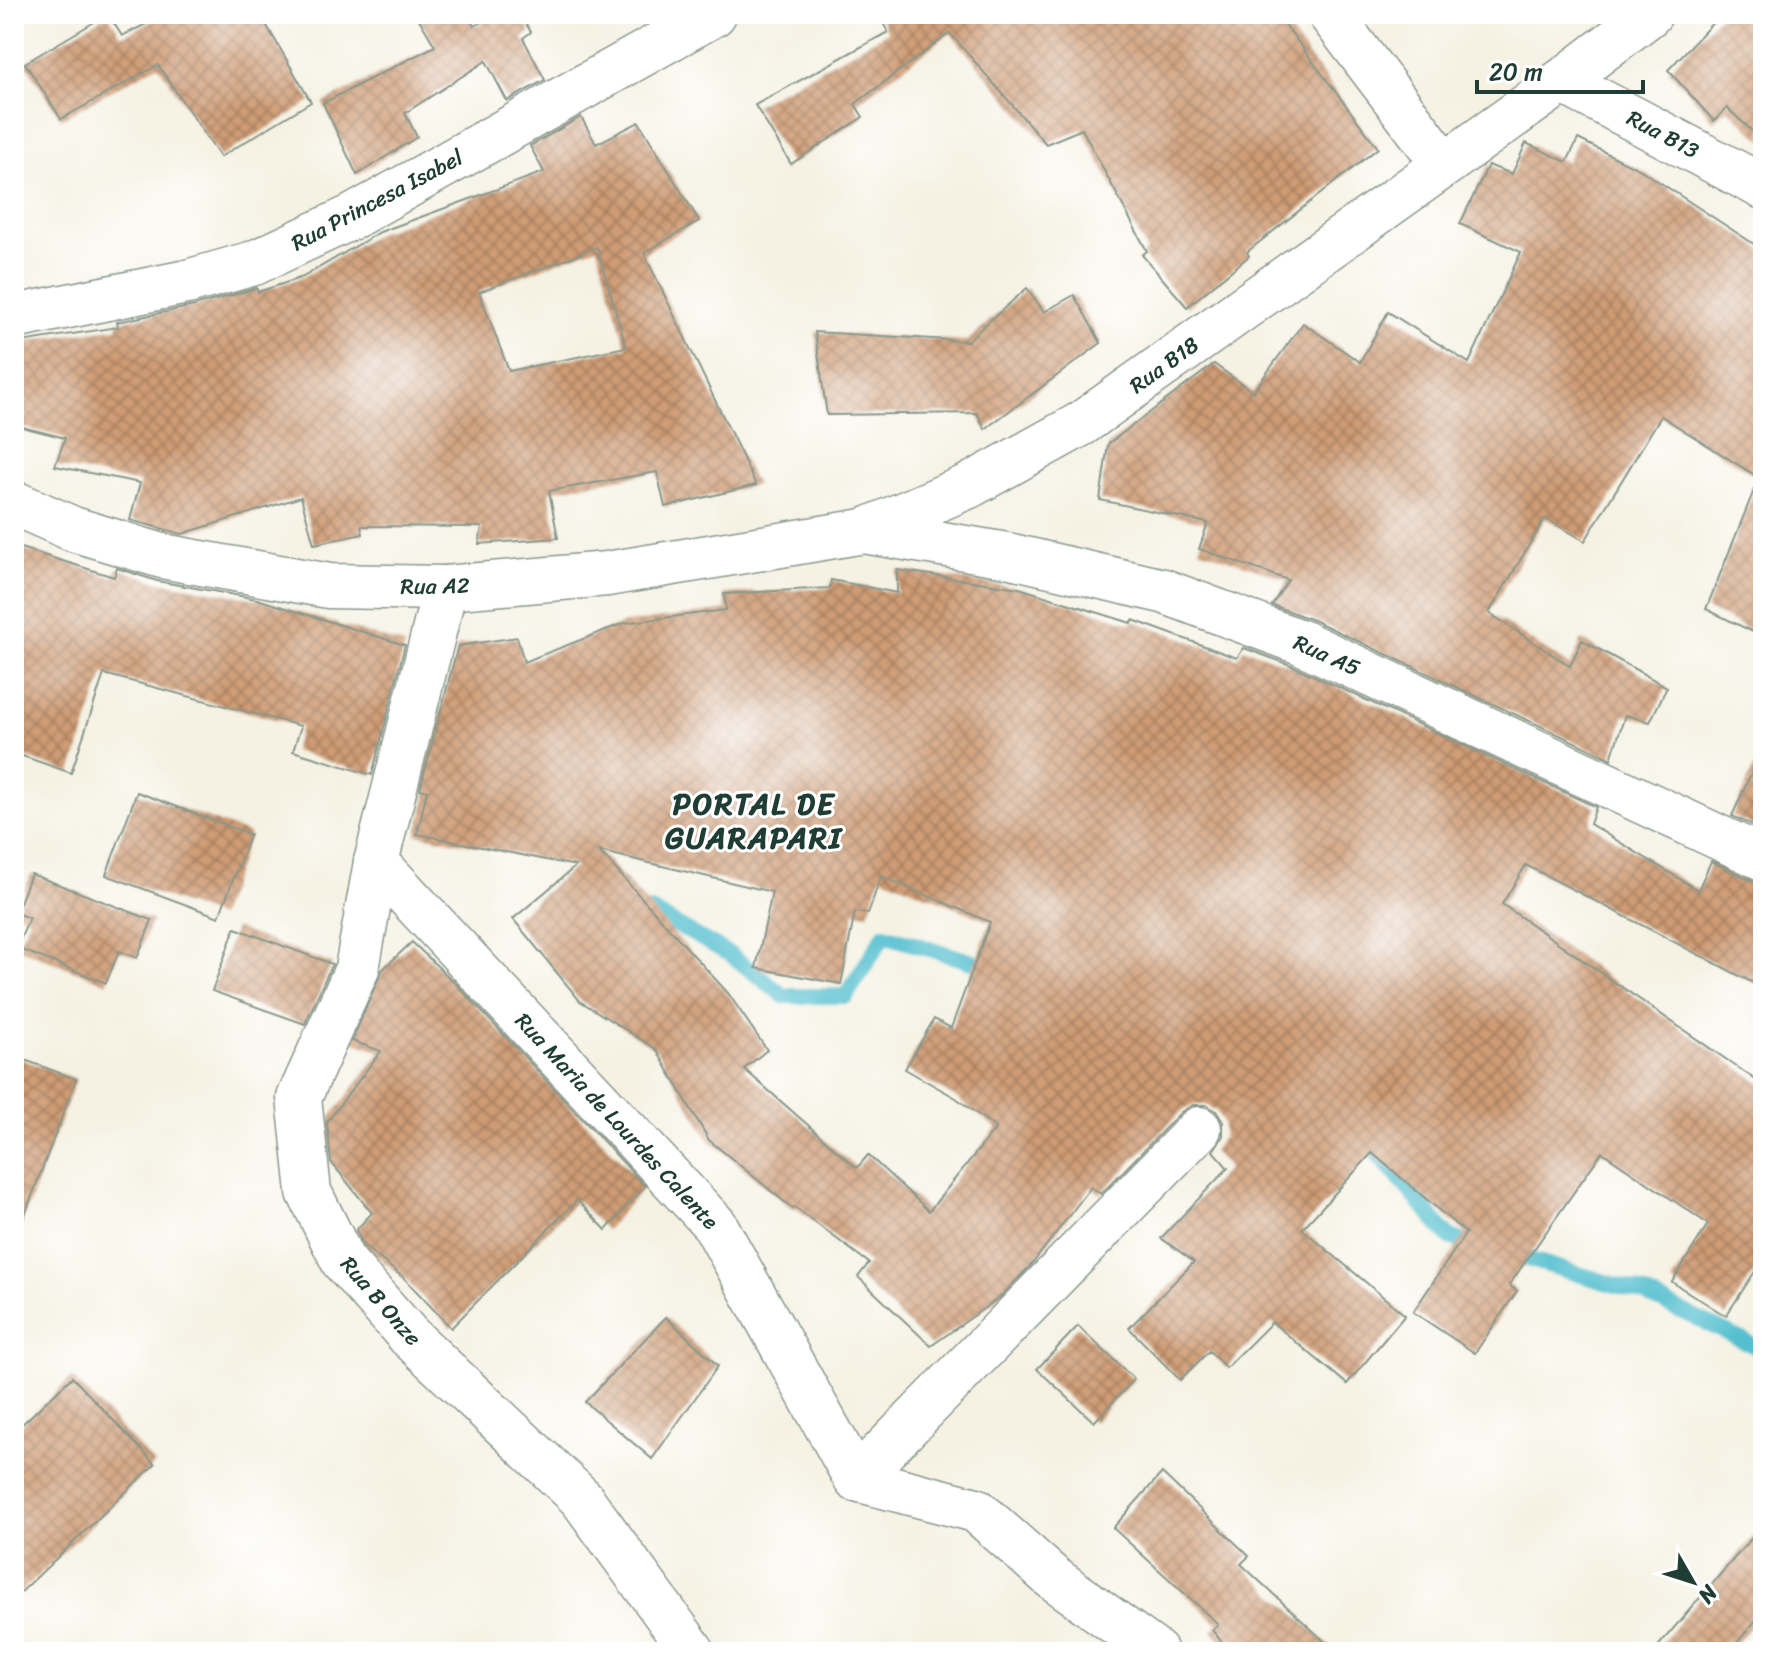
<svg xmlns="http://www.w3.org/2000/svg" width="1777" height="1666" font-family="Sriracha,sans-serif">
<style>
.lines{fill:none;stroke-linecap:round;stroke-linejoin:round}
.stream{stroke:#54bfcf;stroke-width:16}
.building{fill:url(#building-cross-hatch);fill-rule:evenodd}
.minor-casing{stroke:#8a988c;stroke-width:47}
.minor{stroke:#fff;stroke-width:44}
.labels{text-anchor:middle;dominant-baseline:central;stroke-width:6;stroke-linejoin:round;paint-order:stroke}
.street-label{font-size:22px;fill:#1f3d34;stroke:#fff}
.district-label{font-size:30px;font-weight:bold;letter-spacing:2px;fill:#1f3d34;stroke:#fff}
</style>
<defs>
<pattern id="building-cross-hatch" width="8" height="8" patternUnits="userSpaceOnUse" patternTransform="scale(2)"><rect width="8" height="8" fill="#cf9c75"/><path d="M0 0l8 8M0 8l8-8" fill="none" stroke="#a78061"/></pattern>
</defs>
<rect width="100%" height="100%" fill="#fff"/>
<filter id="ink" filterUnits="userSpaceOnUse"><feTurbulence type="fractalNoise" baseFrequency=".0125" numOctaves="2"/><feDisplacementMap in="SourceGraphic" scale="16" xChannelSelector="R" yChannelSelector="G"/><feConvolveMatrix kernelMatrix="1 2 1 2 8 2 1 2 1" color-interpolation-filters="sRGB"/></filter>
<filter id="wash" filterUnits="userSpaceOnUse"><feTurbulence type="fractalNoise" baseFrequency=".006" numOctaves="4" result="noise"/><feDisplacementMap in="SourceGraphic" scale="32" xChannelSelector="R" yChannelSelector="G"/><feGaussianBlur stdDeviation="1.8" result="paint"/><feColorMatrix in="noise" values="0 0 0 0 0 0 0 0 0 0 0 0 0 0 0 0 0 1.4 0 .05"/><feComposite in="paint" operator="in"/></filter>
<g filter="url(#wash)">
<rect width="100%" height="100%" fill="#f5f2e3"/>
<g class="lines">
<!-- stream -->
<g class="stream">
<polyline points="651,911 731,955 784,996 846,996 884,935 993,968"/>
<polyline points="1379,1155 1449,1237 1480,1246"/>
<polyline points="1507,1253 1643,1293 1763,1350"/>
</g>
</g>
<g id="blocks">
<!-- building -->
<g class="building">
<polygon points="108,14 122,36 166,14 260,14 311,102 220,157 158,65 61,119 25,63"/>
<polygon points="416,14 467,14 474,26 499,14 520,14 531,32 523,38 545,80 507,101 486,61 405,113 417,137 357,175 323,103 435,46"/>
<polygon points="878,14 1277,14 1378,148 1247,252 1249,256 1187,307 1142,255 1147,251 1082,129 1046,144 950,33 855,104 863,117 791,164 755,105 888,32"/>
<polygon points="1721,14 1763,14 1763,141 1727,108 1714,121 1668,70"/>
<path d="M581,117L596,144L639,122L699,221L644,253L756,485L665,507L657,472L549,491L558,538L479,544L482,527L361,526L363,534L314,544L301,497L182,534L130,520L140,483L55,466L65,438L14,425V343L118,327L117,322L194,306L256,288L258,292L303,277L380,232L544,172L530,146ZM597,247L626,347L509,371L479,292Z"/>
<polygon points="1578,139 1641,170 1763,250 1763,637 1706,609 1759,478 1661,416 1585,541 1545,518 1489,613 1570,666 1582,640 1667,687 1650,722 1625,715 1611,759 1313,620 1272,605 1288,580 1199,549 1208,523 1100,500 1108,444 1214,364 1253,392 1303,323 1360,362 1388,312 1469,363 1521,252 1460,224 1488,165 1512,174 1526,143 1567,162"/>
<polygon points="1027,288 1044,312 1074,295 1101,343 985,429 977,413 827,415 815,332 967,341"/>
<polygon points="14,546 114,577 117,568 157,581 257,599 405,645 372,775 293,751 301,726 104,674 71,773 14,753"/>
<path d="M897,570L1019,588L1131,623L1133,620L1237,658L1244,648L1293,666L1596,807L1590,824L1698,890L1711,861L1752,881L1763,883V988L1526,865L1502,904L1763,1085V1259L1726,1316L1672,1282L1708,1224L1602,1152L1509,1285L1517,1291L1475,1353L1413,1312L1466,1233L1372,1153L1302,1229L1405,1315L1347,1384L1272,1322L1226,1368L1209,1351L1180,1380L1129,1328L1194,1262L1161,1238L1228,1168L1213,1151L1223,1136V1122L1216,1111L1206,1105H1193L1181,1112L1101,1194L1091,1187L1032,1264L1000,1297L931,1346L858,1277L869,1263L794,1207L793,1209L709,1140L656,1049L580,1001L513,919L576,866L417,834L427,791L420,789L458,646L517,637L524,662L624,623L726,610L724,594L830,588L831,580L897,593ZM599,851L772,892L756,968L841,984L855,912L868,914L881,876L990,922L951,1028L934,1019L905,1069L956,1098L996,1128L929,1211L868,1155L857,1168L744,1069L767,1050L728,993Z"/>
<polygon points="1763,747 1763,830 1732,816"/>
<polygon points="137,792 250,834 219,917 106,875"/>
<polygon points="31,874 152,920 137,958 119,951 106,983 17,948 29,918 16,913"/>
<polygon points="235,928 332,964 305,1024 212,991"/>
<polygon points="412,942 457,985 645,1186 606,1230 577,1200 451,1328 405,1279 363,1245 356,1230 372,1213 331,1162 327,1122 381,1051 352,1041 382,970"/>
<polygon points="14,1056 76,1079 18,1233 14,1232"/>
<polygon points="666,1317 718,1366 652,1459 585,1402"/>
<polygon points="1078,1326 1134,1379 1094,1422 1037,1369"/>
<polygon points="72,1377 155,1464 14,1599 14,1432"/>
<polygon points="1162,1473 1249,1556 1241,1564 1336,1652 1230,1652 1212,1630 1218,1624 1113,1528"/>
<polygon points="1763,1525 1763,1612 1729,1652 1653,1652"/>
</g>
</g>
</g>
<g filter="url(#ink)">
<use href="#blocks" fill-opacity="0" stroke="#8a988c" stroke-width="2"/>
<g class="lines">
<!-- minor casing -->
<g class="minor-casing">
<g id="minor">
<polyline points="1330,14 1444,164"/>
<polyline points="1562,81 1763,187"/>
<polyline points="14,317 187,282 254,263 352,217 714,14"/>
<polyline points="14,503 73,529 162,556 329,586 445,588 607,574 864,531 969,486 1081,424 1562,81 1650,14"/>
<polyline points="864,531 1007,555 1163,591 1303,643 1763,858"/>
<polyline points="445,588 376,862 357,969 299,1098 309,1192 343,1261 409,1336 581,1498 693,1652"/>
<polyline points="376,862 715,1225 856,1479 976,1510 1052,1577 1156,1652"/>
<polyline points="856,1479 1199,1129"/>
</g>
</g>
<!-- minor -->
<use href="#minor" class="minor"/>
</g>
</g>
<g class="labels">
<!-- street labels -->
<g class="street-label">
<text transform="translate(1663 134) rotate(28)">Rua B13</text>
<text transform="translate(377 200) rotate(-28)">Rua Princesa Isabel</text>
<text transform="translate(1164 365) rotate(-36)">Rua B18</text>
<text transform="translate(435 586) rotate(-1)">Rua A2</text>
<text transform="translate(1327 655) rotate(24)">Rua A5</text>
<text transform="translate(617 1121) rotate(47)">Rua Maria de Lourdes Calente</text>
<text transform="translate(381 1301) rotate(49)">Rua B Onze</text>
</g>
<!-- district labels -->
<g class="district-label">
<text x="754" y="804">PORTAL DE<tspan x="754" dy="34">GUARAPARI</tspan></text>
</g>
</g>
<!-- margin -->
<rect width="1777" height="1666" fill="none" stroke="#fff" stroke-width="48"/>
<!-- north arrow -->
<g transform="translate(1693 1582) rotate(129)" stroke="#ffffff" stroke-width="6" paint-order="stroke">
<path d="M0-6L14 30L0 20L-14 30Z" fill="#1f3d34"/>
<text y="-12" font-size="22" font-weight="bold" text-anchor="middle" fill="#1f3d34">N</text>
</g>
<!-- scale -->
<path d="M1477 80v12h166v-12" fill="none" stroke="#1f3d34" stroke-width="4"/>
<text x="1489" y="80" font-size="24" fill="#1f3d34" stroke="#ffffff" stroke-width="6" paint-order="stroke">20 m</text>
</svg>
